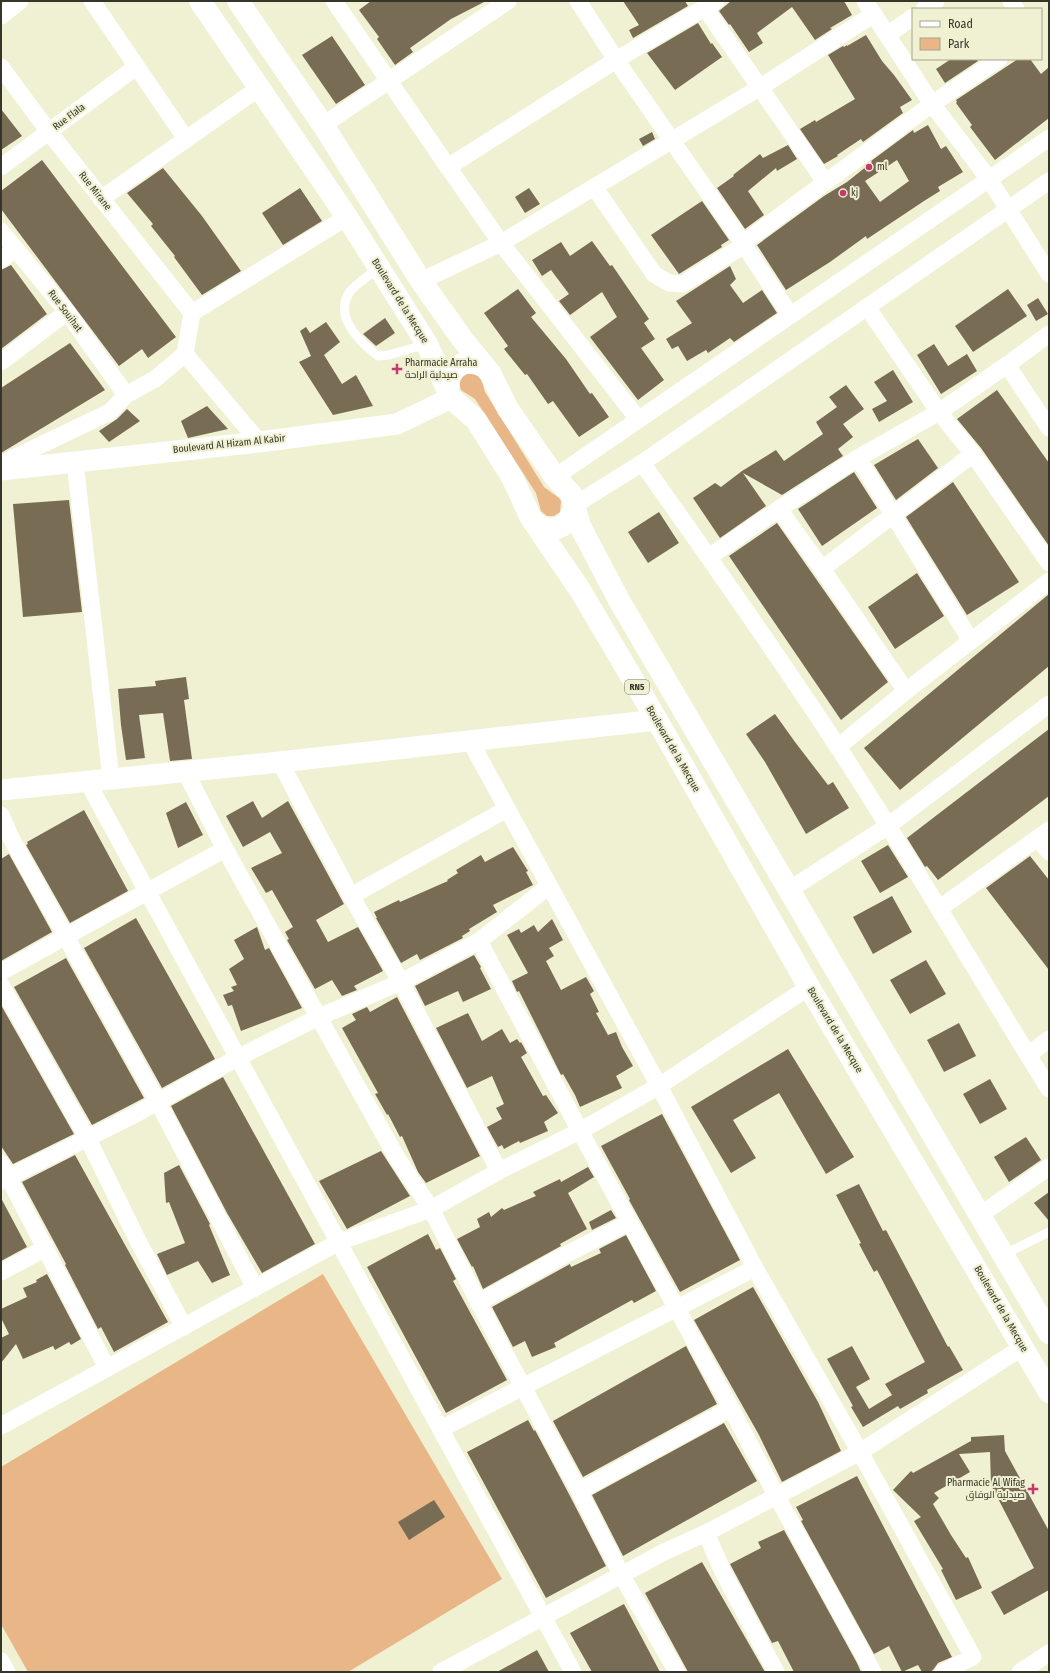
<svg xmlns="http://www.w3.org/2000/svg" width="1050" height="1673" font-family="'Fira Sans Condensed',Cairo,sans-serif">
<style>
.green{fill:#e8b687}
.building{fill:#786c54;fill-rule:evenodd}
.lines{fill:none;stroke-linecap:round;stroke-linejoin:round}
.service{stroke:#fff;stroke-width:9}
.minor{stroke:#fff;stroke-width:17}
.tertiary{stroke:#fff;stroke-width:21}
.primary{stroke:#fff;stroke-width:22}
.poi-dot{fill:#c4396e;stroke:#f0f0d2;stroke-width:1.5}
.labels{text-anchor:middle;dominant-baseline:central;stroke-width:4;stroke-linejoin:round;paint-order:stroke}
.shield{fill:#f0f0d2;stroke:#6d6d5c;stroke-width:1}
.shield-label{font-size:9px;font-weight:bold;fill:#353529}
.street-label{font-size:10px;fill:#353529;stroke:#f0f0d2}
.poi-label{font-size:10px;fill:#353529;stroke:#f0f0d2;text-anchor:start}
</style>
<rect width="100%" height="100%" fill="#f0f0d2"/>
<!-- green -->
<g class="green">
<path d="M470,373C482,376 482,381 485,392L544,487L559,498L561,501L560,512L554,516H547L541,511L536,493L475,399L461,390C458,382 461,375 470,373Z"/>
<polygon points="323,1274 502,1579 348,1672 28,1672 1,1624 1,1467"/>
</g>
<!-- building -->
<g class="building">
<polygon points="371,1 486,1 451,19 410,48 413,52 395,65 377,39 379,37 359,10"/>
<polygon points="623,1 685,1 688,6 633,38 629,30 639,25"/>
<polygon points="731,1 844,1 852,15 830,28 832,29 815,40 792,7 757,33 763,43 749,52 730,24 729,25 719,11"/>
<polygon points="698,23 711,44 712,43 722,57 675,90 647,53"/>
<polygon points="866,35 882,61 894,75 912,100 900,107 903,113 863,142 861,139 837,155 838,156 824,164 800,129 815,120 816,122 855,99 828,55 843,46 844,47 847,45 847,46"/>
<polygon points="332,36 365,85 336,104 302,55"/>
<polygon points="951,59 976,59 978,61 945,83 936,69"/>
<polygon points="1018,59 1030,59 1041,74 1049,67 1049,118 995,160 970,127 972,125 956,103 957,102 956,100"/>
<polygon points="1,109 22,136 1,150"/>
<path d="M928,125L941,149L946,146L963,172L938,187L940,191L924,201L867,239L866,236L830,262L786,290L757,245L824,196L847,182L872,162L871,161L913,130L914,133ZM897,160L909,181L880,202L865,181Z"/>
<polygon points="652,132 655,139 643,146 639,139"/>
<polygon points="788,145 797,159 777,171 776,168 748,191 764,215 745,229 717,188 734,176 733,175 760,154 763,158"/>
<polygon points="42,160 176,337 148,358 142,349 119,366 1,209 1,191"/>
<polygon points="163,168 202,216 241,271 202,295 174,257 175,256 151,226 153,224 127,193"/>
<polygon points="300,188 322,221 283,245 262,213"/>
<polygon points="529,188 540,204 525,213 515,197"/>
<polygon points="702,201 729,240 721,245 722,247 679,274 651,235"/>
<polygon points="592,241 610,266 612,265 649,319 644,323 655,339 641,348 664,380 638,400 590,337 617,317 602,292 570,315 559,301 569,294 551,270 542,276 532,260 561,242 570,256"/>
<polygon points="11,265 47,314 1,349 1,270"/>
<polygon points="730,266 736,279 730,285 743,303 762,290 777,313 734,342 730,338 708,353 706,350 687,361 678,346 672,349 666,339 692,323 676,301"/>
<polygon points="518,289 536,313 531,317 566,359 590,394 592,393 609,417 579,437 553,401 548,404 527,374 525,375 504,349 508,346 484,313"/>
<polygon points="1008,289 1027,316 973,352 955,326"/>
<polygon points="1038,298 1048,314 1036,321 1027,305"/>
<polygon points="385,318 395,333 376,346 363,334"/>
<polygon points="326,322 340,342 324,355 342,384 356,375 373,406 333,415 299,362 311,356 300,331 306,327 310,333"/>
<polygon points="70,343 105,390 1,453 1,388"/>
<polygon points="934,344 948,366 967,354 977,371 941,394 917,355"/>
<polygon points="893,370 913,402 879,422 872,409 887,401 874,382"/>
<polygon points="846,385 864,409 843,424 853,437 838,449 843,456 782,495 743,473 766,506 720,538 693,498 715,483 721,487 742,471 776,450 784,461 823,434 816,422 837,407 829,397"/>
<polygon points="997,390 1049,463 1049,546 981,448 957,419"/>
<polygon points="207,406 228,429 188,438 181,421"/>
<polygon points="127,409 140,421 109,442 99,431 117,419"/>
<polygon points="918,439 938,468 896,500 874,465"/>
<polygon points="854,472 877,508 822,546 798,509"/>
<polygon points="953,482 1019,582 967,615 906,517"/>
<polygon points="69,500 82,612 23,617 13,504"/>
<polygon points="659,512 679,543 648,563 628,532"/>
<polygon points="777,523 888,682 841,720 729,556"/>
<polygon points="917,573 944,616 895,649 868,607"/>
<polygon points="1049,594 1049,666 900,790 864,748"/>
<polygon points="186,677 189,699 184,700 192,759 170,761 163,713 139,715 145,758 126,760 121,725 118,689 156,686 155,681"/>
<polygon points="775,714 795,742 828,785 833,782 849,808 806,834 765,762 746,734"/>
<polygon points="1049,729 1049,796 938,880 927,866 925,867 907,838"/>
<polygon points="253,801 262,818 288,801 344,904 316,920 328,942 358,927 383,971 354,986 357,990 342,996 332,980 315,989 287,940 289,939 285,932 293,927 272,890 266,893 251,868 282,853 270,832 243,847 226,816"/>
<polygon points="186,802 203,835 178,848 166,813"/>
<polygon points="84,810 128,891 70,923 26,845 28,844 27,842"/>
<polygon points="888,845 908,877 880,893 861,861"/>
<polygon points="513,847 528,871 526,872 533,885 493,905 497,912 469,929 470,931 462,936 463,938 420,960 417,954 401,963 376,918 377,918 374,912 399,900 400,902 448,881 447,880 458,873 456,870 481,855 485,862"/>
<polygon points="9,854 52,932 1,961 1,859"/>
<polygon points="1030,856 1049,880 1049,970 986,888"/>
<polygon points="892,896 912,932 873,954 853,917"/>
<polygon points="136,918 215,1059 162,1088 84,948"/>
<polygon points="552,919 563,940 549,948 554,956 546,961 561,990 586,977 594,991 590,994 599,1012 596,1013 608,1035 616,1032 622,1047 633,1066 616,1076 622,1088 580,1107 575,1095 563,1074 561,1075 519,991 517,992 512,981 528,973 507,935 519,929 521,933 534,925 538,932"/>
<polygon points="257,927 265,950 269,948 302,1008 241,1031 232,1005 228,1006 223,995 234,991 231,987 237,985 229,969 244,959 234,940"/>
<polygon points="474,955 481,967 480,968 491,989 463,1002 458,991 425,1006 415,986"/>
<polygon points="66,958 144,1098 92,1125 14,987"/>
<polygon points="926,960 946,994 910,1014 890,980"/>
<polygon points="397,997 480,1156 426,1183 418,1172 402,1136 400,1137 388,1114 387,1115 375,1094 378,1093 342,1028 356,1020 352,1014 367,1007 370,1012"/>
<polygon points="1,1005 74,1134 13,1164 1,1146"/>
<polygon points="468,1013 482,1041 502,1029 510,1043 517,1039 520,1043 521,1042 527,1053 521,1057 543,1096 546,1095 558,1113 544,1122 548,1131 520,1143 519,1141 504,1149 502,1145 498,1147 487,1127 502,1119 496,1108 504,1104 492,1076 467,1088 436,1028"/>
<polygon points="959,1023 976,1056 944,1072 927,1040"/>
<polygon points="788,1049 854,1157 826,1174 779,1093 733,1120 756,1158 731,1173 691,1107"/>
<polygon points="223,1077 315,1244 262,1273 227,1213 171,1106"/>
<polygon points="990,1079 1007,1109 980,1124 963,1094"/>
<polygon points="662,1114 740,1260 680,1292 629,1200 630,1199 601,1146"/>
<polygon points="1026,1137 1041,1160 1009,1182 994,1157"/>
<polygon points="381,1151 410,1196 347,1229 319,1181"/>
<polygon points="75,1155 168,1322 114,1352 101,1327 98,1329 65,1265 66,1264 22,1182"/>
<polygon points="179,1165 210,1224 209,1225 230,1275 212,1283 198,1261 167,1275 157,1254 185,1243 169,1202 166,1203 164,1173"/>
<polygon points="588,1167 594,1177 568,1193 587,1229 560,1244 561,1246 483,1289 473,1266 472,1267 457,1239 480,1227 477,1219 489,1212 491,1217 502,1208 504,1210 522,1202 536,1196 533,1192 560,1179 561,1182"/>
<polygon points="859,1184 883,1231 886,1230 948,1347 949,1346 963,1370 927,1390 928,1393 900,1409 898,1406 863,1427 851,1407 853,1406 827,1359 852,1346 870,1379 856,1387 869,1409 892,1395 885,1384 925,1362 877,1270 874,1272 859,1244 861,1243 836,1195"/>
<polygon points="1049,1192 1049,1221 1034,1203"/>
<polygon points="1,1198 27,1247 1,1261"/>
<polygon points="611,1210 616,1218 592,1230 589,1222"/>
<polygon points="428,1234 436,1250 440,1248 456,1279 453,1281 507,1380 446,1413 367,1267"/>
<polygon points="626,1235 656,1291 634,1303 632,1300 554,1343 556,1347 532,1357 525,1341 513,1347 492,1307 570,1264 571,1267 601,1253 599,1249"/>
<polygon points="47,1274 81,1339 71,1345 69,1342 55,1350 53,1346 23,1359 16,1344 1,1363 1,1338 9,1334 1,1318 1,1309 27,1297 23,1288 37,1282 36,1280"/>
<polygon points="753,1287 818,1402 841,1451 782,1482 759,1435 694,1320"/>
<polygon points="686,1346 717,1404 583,1477 553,1421"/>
<polygon points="528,1420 534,1431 535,1430 570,1496 606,1566 546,1598 467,1452"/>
<polygon points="724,1423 757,1481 623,1556 592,1495"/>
<polygon points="1004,1435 1005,1451 1049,1531 1049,1590 1004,1615 991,1592 1034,1568 991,1485 990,1452 959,1454 970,1472 934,1493 939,1498 933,1504 951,1535 966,1558 968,1557 982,1588 956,1600 941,1570 943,1569 914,1521 921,1517 893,1490 911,1471 913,1473 971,1441 971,1437"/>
<polygon points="857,1476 952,1657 938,1663 933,1670 930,1672 922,1672 918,1665 902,1672 889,1646 874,1654 801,1521 803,1520 796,1507"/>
<polygon points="434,1500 445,1517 409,1540 398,1522"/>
<polygon points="784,1530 857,1663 861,1672 794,1672 778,1641 772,1643 730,1564 761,1548 758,1542"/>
<polygon points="702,1562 765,1672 688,1672 645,1593"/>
<polygon points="624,1604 660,1672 592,1672 570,1633"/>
<polygon points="537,1650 549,1672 497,1672"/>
</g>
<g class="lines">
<!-- service -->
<g class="service">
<path d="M379,268C371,274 354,285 349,293C334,317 360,342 378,356L389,355L427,344"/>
<polyline points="1003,1255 1049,1232"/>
</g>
<!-- minor -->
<g class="minor">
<polyline points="92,1 186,139"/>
<polyline points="334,1 448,167 501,243 638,419"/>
<polyline points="578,1 616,60 743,243 790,315"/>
<polyline points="865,1 932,104 989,179 1049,274"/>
<polyline points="1011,1 1016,9"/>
<polyline points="705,8 825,182"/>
<polyline points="924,9 936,1"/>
<polyline points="1,16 20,1"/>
<polyline points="887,35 913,17"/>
<polyline points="1,67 49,132 192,313"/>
<polyline points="323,125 508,1"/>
<polyline points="1,167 136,67"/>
<polyline points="448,167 616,60 716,1"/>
<polyline points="595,188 654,274 669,283 683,284 744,245"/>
<polyline points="101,199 259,88"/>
<polyline points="1,231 67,312 126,395"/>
<polyline points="743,243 932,104 999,59"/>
<polyline points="1,260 15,249"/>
<polyline points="421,281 501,243 759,88 874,14"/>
<polyline points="867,307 939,412 973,454 1049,563"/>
<polyline points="185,354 259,442"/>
<polyline points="1,362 67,312"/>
<polyline points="1007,365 1049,428"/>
<polyline points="858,458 971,641"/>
<polyline points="75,462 111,779"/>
<path d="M642,463C709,557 775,651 838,747C911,859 978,975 1049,1089"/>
<polyline points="1,464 110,412 126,395 155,379 185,354 192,313 347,217"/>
<polyline points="555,477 1049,138"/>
<polyline points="574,508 581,501 642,463 1049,181"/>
<polyline points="779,509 822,569 906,691"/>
<polyline points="709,557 779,509 858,458 939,412 1007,365 1049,334"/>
<polyline points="822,569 973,454"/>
<polyline points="470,741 659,1086 755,1268 860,1452 973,1657 943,1672"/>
<polyline points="838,747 906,691 1049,581"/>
<polyline points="280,762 351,896 401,982 499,1171"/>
<polyline points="185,771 225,849 397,1158 431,1209 501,1346 579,1491 622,1576 677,1672"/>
<polyline points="87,781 573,1672"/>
<polyline points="1,815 11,838 158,1102 255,1288"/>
<polyline points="1038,838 1049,852"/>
<polyline points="789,890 888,826 1049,704"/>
<polyline points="351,896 507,809"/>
<polyline points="940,908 1049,830"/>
<polyline points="479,941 580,1131 731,1408 776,1495 873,1672"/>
<polyline points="1,972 225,849"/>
<polyline points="1,985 87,1137 138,1241 184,1327"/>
<polyline points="1028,1055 1049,1039"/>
<polyline points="1,1163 107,1368"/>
<polyline points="1,1181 132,1116 237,1058 319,1017 401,982 479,941 549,886"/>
<polyline points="980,1215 1049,1167"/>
<polyline points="1,1272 46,1248"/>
<polyline points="478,1303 563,1256 630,1222"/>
<polyline points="1,1426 339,1242 431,1209 499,1171 580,1131 659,1086 809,987"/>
<polyline points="441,1429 755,1268"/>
<polyline points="579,1491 731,1408"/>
<polyline points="706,1533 724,1574 776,1672"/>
<polyline points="1,1661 7,1672"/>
<polyline points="441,1672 664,1552 706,1533 860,1452 1023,1347"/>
<polyline points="1020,1672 1049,1653"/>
</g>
<!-- tertiary -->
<g class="tertiary">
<polyline points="1,470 259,442 397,424 451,398"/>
<polyline points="1,790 280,762 657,720"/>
</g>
<!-- primary -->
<g class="primary">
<polyline points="200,1 347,217 427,344 451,398 476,420 512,477 531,518 580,590 657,720 809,987 1049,1392"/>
<polyline points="238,1 323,125 421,281 463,340 490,373 508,409 555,477 571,494 580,526 620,602 1049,1333"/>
<path d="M448,389C448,366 465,357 485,367"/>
<path d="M531,518C546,536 568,531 574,508"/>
</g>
</g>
<!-- markers -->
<g class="poi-dot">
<circle cx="869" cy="167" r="4"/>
<circle cx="843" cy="193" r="4"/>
<path d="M395 363h4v4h4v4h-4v4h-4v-4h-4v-4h4z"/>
<path d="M1031 1483h4v4h4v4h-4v4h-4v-4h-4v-4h4z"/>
</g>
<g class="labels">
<!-- shield labels -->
<rect class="shield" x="625" y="680" width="24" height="14" rx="3"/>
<g class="shield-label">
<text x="637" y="687">RN5</text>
</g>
<!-- street labels -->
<g class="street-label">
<text transform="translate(69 117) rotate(-37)">Rue Flala</text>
<text transform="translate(95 191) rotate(52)">Rue Mirane</text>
<text transform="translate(400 301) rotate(58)">Boulevard de la Mecque</text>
<text transform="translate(65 311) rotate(53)">Rue Souihat</text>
<text transform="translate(229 444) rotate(-6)">Boulevard Al Hizam Al Kabir</text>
<text transform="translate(673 749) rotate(60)">Boulevard de la Mecque</text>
<text transform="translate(835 1030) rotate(59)">Boulevard de la Mecque</text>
<text transform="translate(1001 1309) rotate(60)">Boulevard de la Mecque</text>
</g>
<!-- poi labels -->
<g class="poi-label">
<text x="877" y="167">ml</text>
<text x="851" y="193">kj</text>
<text x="405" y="363">Pharmacie Arraha<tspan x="405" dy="12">صيدلية الراحة</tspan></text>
<text x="1025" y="1483" text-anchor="end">Pharmacie Al Wifag<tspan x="1025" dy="12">صيدلية الوفاق</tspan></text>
</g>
</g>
<!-- border -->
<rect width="1050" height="1673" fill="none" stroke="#353529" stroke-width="4"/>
<!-- legend -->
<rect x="912" y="8" width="130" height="52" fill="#f0f0d2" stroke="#a5a58e"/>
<rect x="920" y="21" width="20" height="6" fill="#ffffff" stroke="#a5a58e"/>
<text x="948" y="28" font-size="12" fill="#353529">Road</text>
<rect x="920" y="38" width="20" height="12" fill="#e8b687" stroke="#a5a58e"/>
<text x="948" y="48" font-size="12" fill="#353529">Park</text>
</svg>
